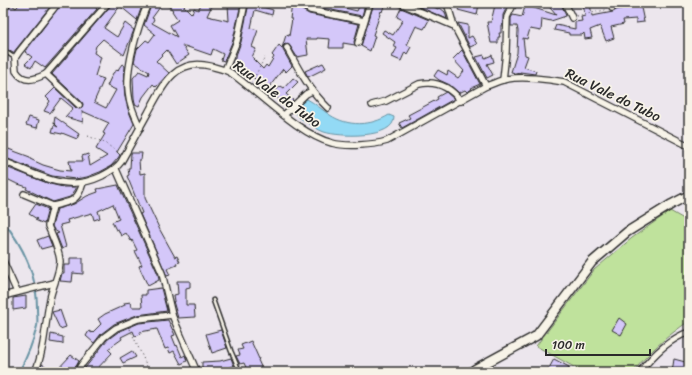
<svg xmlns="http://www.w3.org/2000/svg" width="692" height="375" font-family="Sriracha,sans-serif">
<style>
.green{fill:#bfe29c;stroke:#758664}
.water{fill:#93daf5;stroke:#6994a4}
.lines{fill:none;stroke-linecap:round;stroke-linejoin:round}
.stream{stroke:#6994a4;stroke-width:2}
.building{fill:#d4c7f9;stroke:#2b2b2b}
.service-casing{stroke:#2b2b2b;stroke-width:5.5}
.minor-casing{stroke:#2b2b2b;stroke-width:8}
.secondary-casing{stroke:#2b2b2b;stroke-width:11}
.path{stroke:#2b2b2b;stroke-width:1;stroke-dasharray:1 3;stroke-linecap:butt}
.service{stroke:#f7f3e8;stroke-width:2.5}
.minor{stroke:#f7f3e8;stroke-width:5.5}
.secondary{stroke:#f7f3e8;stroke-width:8}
.labels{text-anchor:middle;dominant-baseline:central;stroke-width:3.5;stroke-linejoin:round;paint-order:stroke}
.street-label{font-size:14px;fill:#2b2b2b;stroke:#f7f3e8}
</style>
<rect width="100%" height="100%" fill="#ece6ed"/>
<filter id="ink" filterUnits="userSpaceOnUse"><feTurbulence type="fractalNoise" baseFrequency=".025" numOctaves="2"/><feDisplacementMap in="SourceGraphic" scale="8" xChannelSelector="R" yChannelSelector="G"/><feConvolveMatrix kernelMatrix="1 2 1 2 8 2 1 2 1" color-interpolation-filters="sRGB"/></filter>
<g filter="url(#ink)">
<!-- green -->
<path class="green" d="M670,211L689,222V321C666,337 651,350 633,372H583L536,346L594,270L632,238Z"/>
<!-- water -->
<path class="water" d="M307,99C315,103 322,110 330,115C348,127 371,126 389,115L394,117C395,139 339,137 324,132C318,130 313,126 308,123C302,119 298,118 295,111L297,105Z"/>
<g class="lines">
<!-- stream -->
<path class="stream" d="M3,221C24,247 37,275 37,308C37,314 38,321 37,326C33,343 27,357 19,372"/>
</g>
<!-- building -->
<g class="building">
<polygon points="21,3 53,3 13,53 3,47 3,14 12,5 16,8"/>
<polygon points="62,3 91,3 97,9 45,68 35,61 31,68 25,64 32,57 25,52"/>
<polygon points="113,3 143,3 137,20 120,6 104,28 117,37 125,23 134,30 124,55 103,39 96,46 94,53 101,57 95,76 104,79 94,102 106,108 116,90 107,86 113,73 117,70 118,71 119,68 122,64 125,66 124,85 125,97 128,109 134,124 117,152 120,155 118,158 111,166 100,172 87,177 75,179 52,176 3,157 3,147 30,157 30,159 43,165 60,170 71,171 69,161 83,161 82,156 88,154 90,166 107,156 96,149 105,134 103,133 109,123 82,111 83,122 65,117 73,108 61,98 50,113 44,111 50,101 46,97 55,88 76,108 80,109 82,108 83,104 82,102 52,74"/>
<polygon points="152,3 163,3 152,18 154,19 152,23 177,37 170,25 178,20 172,11 173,10 164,3 181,3 192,14 194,8 198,10 202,3 213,3 207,16 229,21 228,4 239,3 240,8 233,40 224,61 221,60 223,54 213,49 211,55 182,45 189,55 176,64 167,50 156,61 169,73 156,87 153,84 143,97 139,106 135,104 134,99 133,78 139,71 148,75 149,72 134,62 137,49 146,40 149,42 155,34 144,25"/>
<polygon points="249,3 273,10 272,15 255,10 251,28 258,30 252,47 256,49 252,57 254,58 253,59 263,69 266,65 268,67 274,57 272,55 279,45 282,48 286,35 289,36 292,19 290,19 292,3 303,3 302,10 309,14 359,24 354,42 355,45 343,43 343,48 329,48 330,39 317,38 317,39 306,39 308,55 297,57 290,46 285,44 283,46 283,50 292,66 286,72 283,69 267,90 255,81 256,80 241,66 239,70 232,66 241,42"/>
<polygon points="324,3 346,3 345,8 357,11 360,4 365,5 362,16 322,8"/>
<polygon points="374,3 385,3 382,12 381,11 373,35 375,36 370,51 361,46"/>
<polygon points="416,3 426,3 438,9 439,7 445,12 447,19 415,5"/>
<polygon points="461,3 479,4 477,15 458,10"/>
<polygon points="501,3 509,3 503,15 503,25 501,25 501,33 499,33 500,37 498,37 498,43 491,43 487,22 491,22 495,5 500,6"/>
<polygon points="526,3 532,3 531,7 556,15 546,3 561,3 566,16 551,21 542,19 541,31 530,29 527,39 523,38 525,55 528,56 524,67 536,71 535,74 520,72 520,74 511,72 517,53 518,31 517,26 511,26 511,18 513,15 522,17"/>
<polygon points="583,3 590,3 592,16 613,12 616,10 628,7 628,3 640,3 644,22 636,23 636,19 623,20 624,24 611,27 614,38 606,41 600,26 590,30 592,38 585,39 584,33 582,35 569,35 569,33 554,30 556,25 575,29 575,22 582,21 581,17 585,16"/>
<polygon points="401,8 429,20 424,29 416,26 407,45 411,47 407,54 405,52 401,61 392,57 397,48 393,46 395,42 382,33 384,30 393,35 403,20 397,17"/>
<polygon points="458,23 468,25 468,38 472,36 477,44 470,47"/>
<polygon points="462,50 480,84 471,88 472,89 467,92 465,90 459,93 450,85 439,80 434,76 438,70 447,75 448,71 458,78 464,71 453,59"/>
<polygon points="484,55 485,58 492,55 494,62 487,64 493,75 487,78 476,57"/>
<polygon points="323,63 326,68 308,77 305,71"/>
<polygon points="293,78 298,82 286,94 293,100 287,107 272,93 281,86 284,88"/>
<polygon points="446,92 454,99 402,128 399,123 410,118 408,115 438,99 437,97"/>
<polygon points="29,117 39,120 37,128 26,125"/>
<polygon points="55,117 79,134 77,139 62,133 62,134 52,132 54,125 58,127 54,123"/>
<polygon points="131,153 142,153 141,160 139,160 140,174 145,173 145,198 160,230 175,257 177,256 180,262 176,263 177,265 167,269 170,275 167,276 140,214 142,213 127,176 129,175 128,168 130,168"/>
<polygon points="3,166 50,184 63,187 76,187 76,189 70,197 53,202 26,189 27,187 15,183 3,177"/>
<polygon points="118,185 158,274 159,280 148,286 141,271 139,266 142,265 135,251 137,250 132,240 131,241 126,233 121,236 118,229 116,230 112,222 119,219 113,204 98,211 100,218 94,220 92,213 67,220 68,223 60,225 66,247 62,249 56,234 59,233 54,230 52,226 57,209 74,204 87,196 98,192 97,189"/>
<polygon points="36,204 48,209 44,224 35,220 37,219 29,214"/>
<polygon points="48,236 52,246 41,249 37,240"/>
<polygon points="70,258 83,258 83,274 73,273 72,282 60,281 62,273 64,273 64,265 70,265"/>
<polygon points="177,281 190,281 190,287 186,288 186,305 194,305 195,317 178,318 173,301 175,301 174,295 178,294"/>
<polygon points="161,288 167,311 137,315 114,324 101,334 94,343 86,336 89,331 92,333 101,324 98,319 105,314 125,305 124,303 131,302 132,307 142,307 141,295 146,295 146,290"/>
<polygon points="26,296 26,308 13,310 13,298"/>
<polygon points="60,310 66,327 60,329 52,312"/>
<polygon points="619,318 627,324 621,335 612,330"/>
<polygon points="168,320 175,335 172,336 176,346 177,345 182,357 185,355 187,361 181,364 174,351 170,353 168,348 165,349 157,329 140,332 141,334 135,336 133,331 121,337 122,339 108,349 112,353 94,372 82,372 107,340 118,332 139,323"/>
<polygon points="221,330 227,348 212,353 206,334"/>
<polygon points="51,334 63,337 63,344 50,342"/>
<polygon points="251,341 259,359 258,360 262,369 256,372 248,372 244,363 240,364 236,356 240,355 238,350 243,349 241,345"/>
<polygon points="132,351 136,357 123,363 120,358"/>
<polygon points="71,355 79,361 73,372 40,372 42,364 55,372"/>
<polygon points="231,358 234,366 216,372 207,372 207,369 202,369 202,362 220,361"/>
<polygon points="554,359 569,367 567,372 547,372"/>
<polygon points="674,359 689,363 687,372 672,372"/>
</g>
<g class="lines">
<!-- service casing -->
<g class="service-casing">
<g id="service">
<polyline points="3,11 10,3"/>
<polyline points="3,50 15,58"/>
<polyline points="213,300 231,351 240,372"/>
</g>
</g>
<!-- minor casing -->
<g class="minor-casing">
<g id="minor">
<path d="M58,3L19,52L15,58L16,71C24,83 34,80 46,74L108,3"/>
<polyline points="307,3 307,8 310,10 364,21"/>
<polyline points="400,3 454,26"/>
<polyline points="447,3 454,26 486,86"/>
<polyline points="565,3 572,18"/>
<polyline points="611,3 612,8"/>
<polyline points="358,43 370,3"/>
<path d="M287,48C299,70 310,91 328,108"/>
<polyline points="225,70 237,41 245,3"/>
<polyline points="46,74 79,105"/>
<polyline points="503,80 506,52 507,17 514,3"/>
<path d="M372,105L386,101L419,84C437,80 450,87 461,101"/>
<polyline points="284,115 306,94 312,91"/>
<path d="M140,128C136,117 130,107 129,96C124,70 138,26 148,3"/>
<path d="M3,161C37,174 65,194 102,176C109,172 116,169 121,162C130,146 139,129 148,113C162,87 175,57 210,66C217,68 224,69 231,73C259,93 300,135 332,143C346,147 374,145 387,141L486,86C493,84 500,80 507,79C522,76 548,79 564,82L689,146"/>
<polyline points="24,194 53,206"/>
<polyline points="3,261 17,292"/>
<polyline points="3,296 54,283"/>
<polyline points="172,315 197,372"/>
<path d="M35,372C45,349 45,323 50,299C52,287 60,273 60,261C59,249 52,236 48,226L53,206C71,201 77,203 83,183"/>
<polyline points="77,372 82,364 104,337 116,328 138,319 172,315 162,273 116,169"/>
<path d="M640,372C653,355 669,339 689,332"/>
</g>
</g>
<!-- secondary casing -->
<g class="secondary-casing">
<polyline id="secondary" points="472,372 475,369 536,336 592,262 627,232 672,204 689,195"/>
</g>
<!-- path -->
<g class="path">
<polyline points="618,7 637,3"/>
<polyline points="577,16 605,10"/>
<polyline points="252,82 265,57"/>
<polyline points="88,136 105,143 119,153"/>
<polyline points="130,329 149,371"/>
</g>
<!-- service -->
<use href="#service" class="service"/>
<!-- minor -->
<use href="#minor" class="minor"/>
<!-- secondary -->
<use href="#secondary" class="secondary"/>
</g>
</g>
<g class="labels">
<!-- street labels -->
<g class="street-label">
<text transform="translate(277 94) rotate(36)">Rua Vale do Tubo</text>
<text transform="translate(613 95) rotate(26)">Rua Vale do Tubo</text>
</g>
</g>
<!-- margin -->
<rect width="692" height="375" fill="none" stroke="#f7f3e8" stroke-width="16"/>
<rect x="8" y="8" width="676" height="359" fill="none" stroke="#2b2b2b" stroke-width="1.5" filter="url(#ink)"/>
<!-- scale -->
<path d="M546 349v6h104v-6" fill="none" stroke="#2b2b2b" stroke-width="2"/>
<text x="552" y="349" font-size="12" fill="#2b2b2b" stroke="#f7f3e8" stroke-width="3" paint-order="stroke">100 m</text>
</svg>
